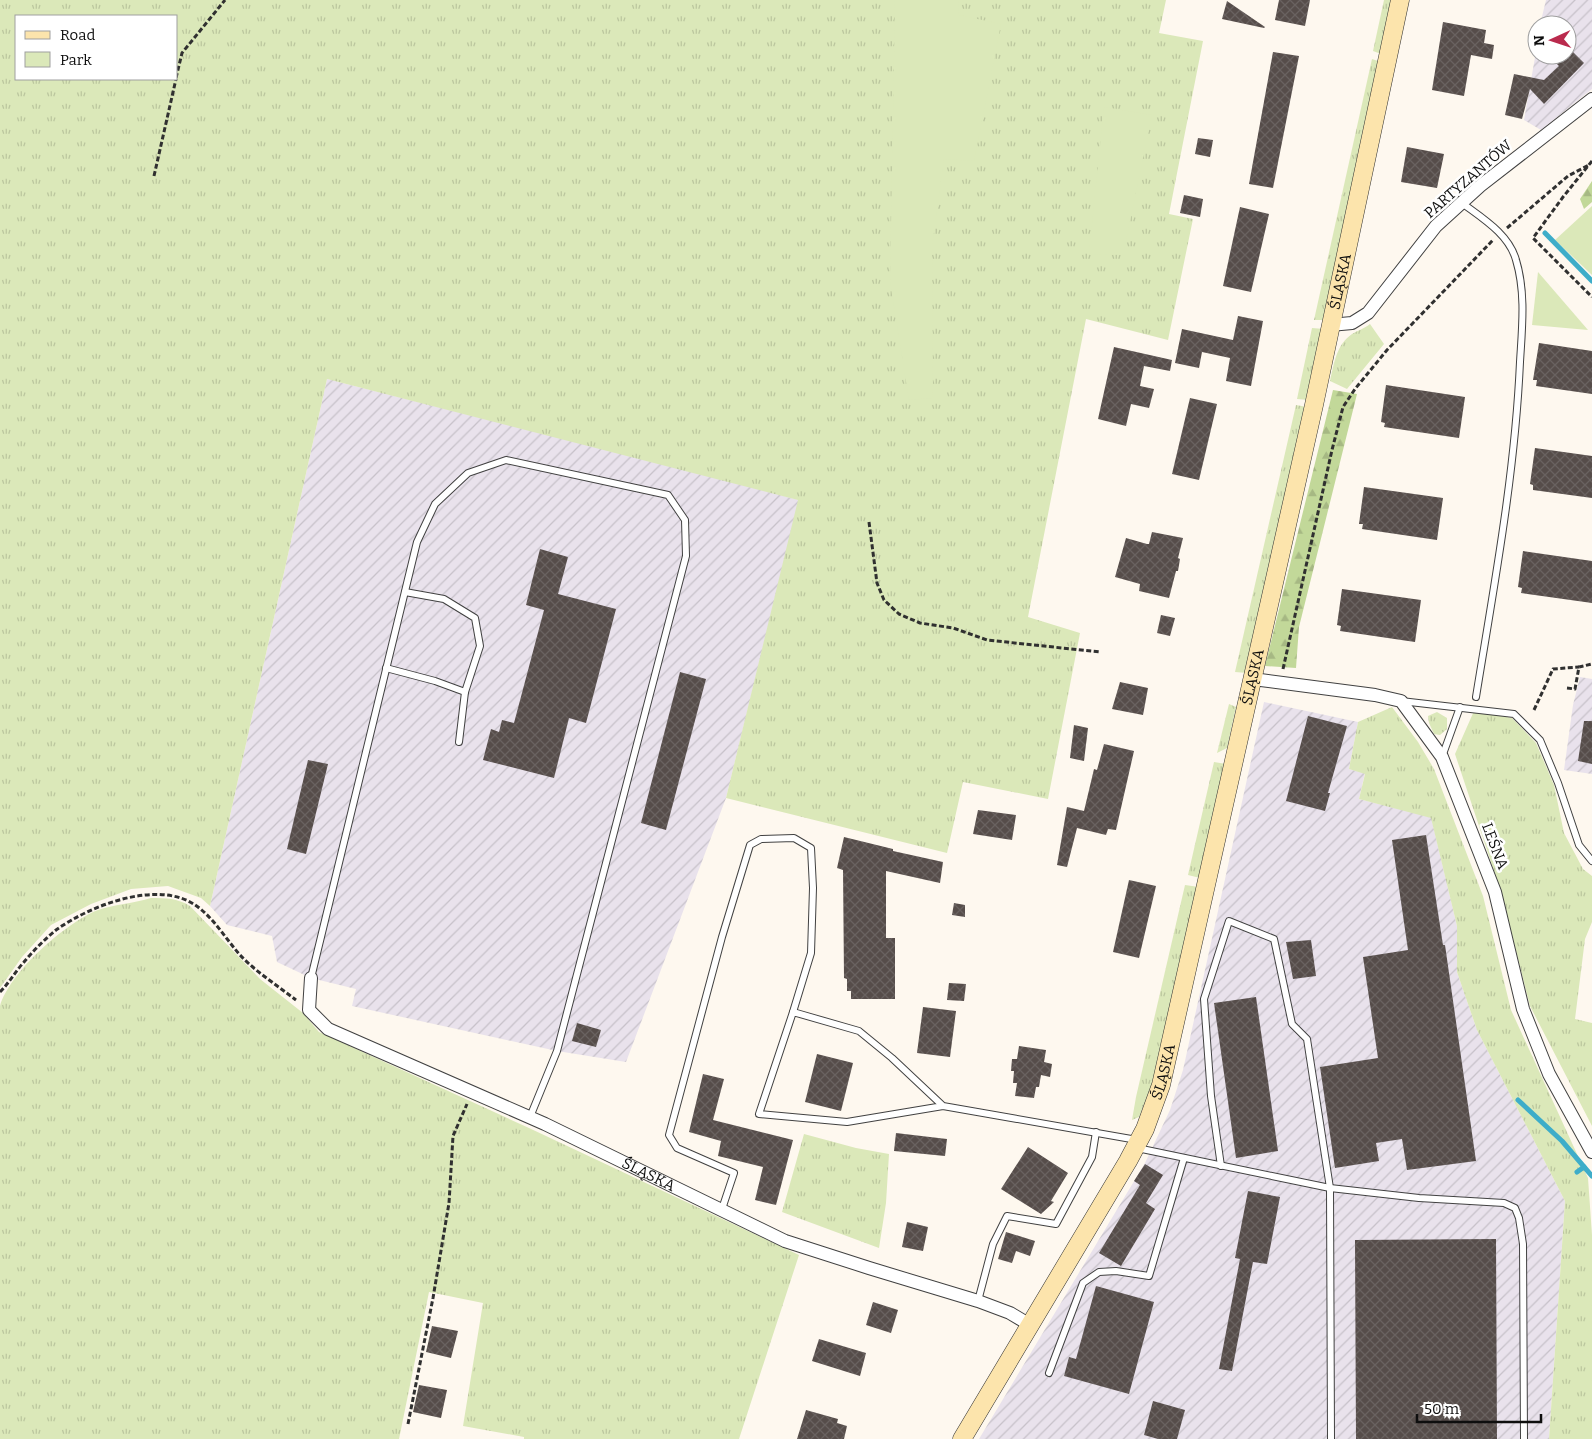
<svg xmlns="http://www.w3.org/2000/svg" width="1592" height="1439" font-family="Bitter,serif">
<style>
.industrial{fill:url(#industrial-furrows)}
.grass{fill:url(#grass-tufts);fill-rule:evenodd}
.forest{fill:url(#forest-firs)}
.park{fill:#dbe8b9}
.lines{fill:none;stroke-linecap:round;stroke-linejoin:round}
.stream{stroke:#3eadc9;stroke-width:5}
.building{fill:url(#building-cross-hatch)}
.service-casing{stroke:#414141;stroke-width:8}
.minor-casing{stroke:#414141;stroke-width:14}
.secondary-casing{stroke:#303030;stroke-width:19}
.path{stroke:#303030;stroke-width:3;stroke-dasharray:5 2.5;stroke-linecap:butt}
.service{stroke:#fff;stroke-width:6}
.minor{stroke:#fff;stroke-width:12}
.secondary{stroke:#fce4ac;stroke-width:18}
.labels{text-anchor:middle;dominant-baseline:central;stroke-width:5;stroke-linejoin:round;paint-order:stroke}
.street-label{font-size:15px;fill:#0e0e0e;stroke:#fff}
</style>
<defs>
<pattern id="industrial-furrows" width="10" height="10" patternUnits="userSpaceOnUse" patternTransform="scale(1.25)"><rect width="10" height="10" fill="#e9e2ec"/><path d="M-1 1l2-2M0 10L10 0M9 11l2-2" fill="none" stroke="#c7c1c9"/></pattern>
<pattern id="grass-tufts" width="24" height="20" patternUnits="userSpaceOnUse" patternTransform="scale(1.25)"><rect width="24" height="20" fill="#dbe8b9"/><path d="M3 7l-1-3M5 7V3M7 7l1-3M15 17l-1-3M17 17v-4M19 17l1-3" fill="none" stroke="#bbc69e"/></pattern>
<pattern id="forest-firs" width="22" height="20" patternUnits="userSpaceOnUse" patternTransform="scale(1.25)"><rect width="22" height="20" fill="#c2d899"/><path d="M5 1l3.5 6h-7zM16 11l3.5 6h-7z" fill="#a6b883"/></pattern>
<pattern id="building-cross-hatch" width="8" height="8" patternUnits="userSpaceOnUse" patternTransform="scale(1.25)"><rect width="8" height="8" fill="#564d4a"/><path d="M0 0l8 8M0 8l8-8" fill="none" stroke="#696260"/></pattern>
</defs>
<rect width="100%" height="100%" fill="#fef8ef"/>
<!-- industrial -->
<g class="industrial">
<polygon points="1546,0 1592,0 1592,89 1541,130 1524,120 1537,46 1537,55 1567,55 1567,25 1540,25"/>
<polygon points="327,379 703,474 799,500 726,798 626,1062 557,1051 352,1006 356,989 311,978 277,962 272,936 227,925 210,906"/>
<polygon points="1580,677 1592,679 1592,774 1564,770 1573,705"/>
<polygon points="1264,702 1358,722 1349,769 1365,773 1359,799 1431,817 1457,926 1457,972 1477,1030 1565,1201 1549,1439 979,1439 1145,1163 1170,1110 1183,1070"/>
</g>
<!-- grass -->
<g class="grass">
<path d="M0,0H1166L1159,33L1203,41L1169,214L1193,219L1168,340L1086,319L1028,617L1080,633L1048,799L963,782L947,853L726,798L798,500L327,379L210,906L201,898L168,886L131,889L91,904L51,925L22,957L0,988ZM16,16H176V79H16Z"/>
<polygon points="1384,0 1393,0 1381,54 1373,51"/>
<polygon points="1372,59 1381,62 1325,320 1314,320"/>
<path d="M1370,324L1384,344L1347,389L1330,381C1334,364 1336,345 1352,334C1358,330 1364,329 1370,324Z"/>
<polygon points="1312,328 1324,329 1309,400 1297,399"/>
<polygon points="1296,405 1307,407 1247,673 1235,672"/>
<polygon points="1229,704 1236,707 1227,748 1217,753"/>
<polygon points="1392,707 1418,742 1434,769 1483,896 1511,1010 1588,1178 1592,1235 1592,1439 1549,1439 1565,1201 1477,1030 1457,972 1457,926 1431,818 1359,799 1365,774 1349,769 1358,722"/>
<polygon points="1474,711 1512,718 1536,743 1554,785 1564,833 1583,869 1592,876 1592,922 1585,939 1575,1019 1592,1023 1592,1126 1530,1006 1501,892 1455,754"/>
<polygon points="1437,712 1447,718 1447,729 1440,735 1434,734 1429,723 1428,716"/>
<polygon points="1214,762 1226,764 1200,878 1188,875"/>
<polygon points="1185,885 1199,887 1154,1081 1139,1117 1132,1120 1136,1097"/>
<path d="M151,898C166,898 177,898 190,906L260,979L303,1013L319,1032L529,1128L799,1255L739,1439H524V1437L463,1426L483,1303L429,1292L399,1439H0V1006C10,972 65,923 98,910C112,905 135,903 151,898Z"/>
<polygon points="804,1134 856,1148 889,1154 886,1203 879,1248 782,1212"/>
</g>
<!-- forest -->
<g class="forest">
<polygon points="1592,181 1592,202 1584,209 1580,199"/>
<polygon points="1333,390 1357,394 1299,627 1296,668 1265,666"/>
</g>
<!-- park -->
<g class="park">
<polygon points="895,0 958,0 959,15 1001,24 974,161 944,159 932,247 933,398 909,400 890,282"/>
<polygon points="1104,107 1152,115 1123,255 1089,254"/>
<polygon points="1592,206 1592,275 1555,240"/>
<polygon points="1538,272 1588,330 1532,325"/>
</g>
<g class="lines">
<!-- stream -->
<g class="stream">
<polyline points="1545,233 1592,281"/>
<polyline points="1518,1100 1562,1141 1592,1176"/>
<polyline points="1577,1172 1584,1167"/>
</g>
</g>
<!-- building -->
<g class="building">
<polygon points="1279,0 1310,0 1305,26 1275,20"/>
<polygon points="1227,1 1265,27 1264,28 1222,19"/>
<polygon points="1443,22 1486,30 1484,43 1494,45 1492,59 1471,55 1464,96 1432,90"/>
<polygon points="1567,46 1584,63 1544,104 1530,89 1522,119 1505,115 1514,74 1544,80 1559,66 1548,55 1567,55"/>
<polygon points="1273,52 1299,56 1273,188 1249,184"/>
<polygon points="1198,138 1213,140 1210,157 1195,154"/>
<polygon points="1407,147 1444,154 1437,188 1401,182"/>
<polygon points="1184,195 1203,199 1200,217 1180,213"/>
<polygon points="1240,207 1269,214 1251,292 1223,286"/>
<polygon points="1238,316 1263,321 1251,386 1226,381 1230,358 1202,352 1199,368 1175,363 1182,329 1233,340"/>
<polygon points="1539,343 1592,351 1592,394 1536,386 1537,380 1533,380"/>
<polygon points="1114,347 1172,360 1170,371 1144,366 1140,386 1154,389 1149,408 1131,404 1126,426 1098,419"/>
<polygon points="1386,385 1465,397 1459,438 1384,427 1385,423 1381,422"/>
<polygon points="1190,398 1217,404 1199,480 1172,474"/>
<polygon points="1535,448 1592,456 1592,498 1533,490 1533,485 1530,484"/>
<polygon points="1364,487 1443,498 1437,540 1362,529 1363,524 1359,524"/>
<polygon points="1152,532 1183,538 1178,558 1180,559 1178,571 1176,571 1169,598 1139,591 1140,584 1115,577 1126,538 1147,544 1149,544"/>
<polygon points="540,549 568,557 558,594 616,609 586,723 569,718 554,778 483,760 491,729 499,732 502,720 514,723 544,610 526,605"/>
<polygon points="1523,551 1592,561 1592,603 1521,593 1522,588 1518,587"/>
<polygon points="1342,589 1421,600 1415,642 1340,631 1341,626 1337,625"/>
<polygon points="1161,615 1175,618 1170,636 1157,633"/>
<polygon points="680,672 706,679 666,830 641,823"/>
<polygon points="1120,682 1148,688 1143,715 1112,709"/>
<polygon points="1308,716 1347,726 1328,793 1330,793 1325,811 1286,801"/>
<polygon points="1584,721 1592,721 1592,764 1578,761"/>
<polygon points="1074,725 1088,728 1084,761 1070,758"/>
<polygon points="1104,744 1134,751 1116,830 1108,829 1106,835 1077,828 1067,867 1057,865 1067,807 1084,811 1094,769 1097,770"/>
<polygon points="308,760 328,764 306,854 287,849"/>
<polygon points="978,810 1016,815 1012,840 973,834"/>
<polygon points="1426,835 1443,945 1445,945 1476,1161 1407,1170 1402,1139 1376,1143 1379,1161 1335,1168 1320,1067 1378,1058 1363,957 1408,950 1392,840"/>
<polygon points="844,837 893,849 893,851 943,862 940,883 886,871 886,938 895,938 895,999 851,999 851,991 847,991 847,979 844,978 843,870 837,868"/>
<polygon points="1129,880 1156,886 1139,958 1113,952"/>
<polygon points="954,903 965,905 965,917 952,915"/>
<polygon points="1311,940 1316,976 1293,979 1286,942"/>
<polygon points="949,983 966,984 964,1001 947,1000"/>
<polygon points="1256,997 1278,1151 1236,1158 1214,1003"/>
<polygon points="923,1007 956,1011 950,1057 917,1053"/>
<polygon points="577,1023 601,1030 596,1047 572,1041"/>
<polygon points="1019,1046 1046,1050 1044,1062 1052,1064 1050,1077 1041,1075 1039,1087 1036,1087 1034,1098 1015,1096 1017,1083 1013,1083 1014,1071 1011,1071 1012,1059 1017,1059"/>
<polygon points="817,1054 853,1063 841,1111 805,1102"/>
<polygon points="703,1074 724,1079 713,1120 793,1140 776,1205 755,1200 763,1167 718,1156 721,1141 689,1132"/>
<polygon points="896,1133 947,1139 945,1156 894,1151"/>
<polygon points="1028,1147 1068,1173 1051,1201 1054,1202 1041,1214 1001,1189"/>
<polygon points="1145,1164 1163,1175 1146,1203 1155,1209 1121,1266 1099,1253 1140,1185 1134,1181"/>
<polygon points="1248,1191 1280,1197 1267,1264 1253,1262 1232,1371 1219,1369 1240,1259 1235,1258"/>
<polygon points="907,1222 928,1227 923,1251 902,1247"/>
<polygon points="1006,1232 1035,1241 1030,1256 1016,1251 1012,1263 998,1259"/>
<polygon points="1496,1239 1497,1439 1356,1439 1355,1240"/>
<polygon points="1096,1286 1154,1302 1129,1394 1064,1376 1069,1357 1076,1359"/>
<polygon points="873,1302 898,1310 891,1333 866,1325"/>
<polygon points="432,1326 458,1331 451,1358 426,1352"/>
<polygon points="819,1339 866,1353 860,1376 812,1361"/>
<polygon points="419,1385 447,1390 441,1418 413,1412"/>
<polygon points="1153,1401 1185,1410 1177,1439 1158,1439 1144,1435"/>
<polygon points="806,1410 838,1419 837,1423 847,1426 844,1439 797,1439"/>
</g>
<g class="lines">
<!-- service casing -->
<g class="service-casing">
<g id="service">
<path d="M1462,203C1482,218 1509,234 1516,260C1526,293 1522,328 1520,362C1515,474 1494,586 1476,697"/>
<polyline points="405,592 444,599 475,618 480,646 465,692 459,742"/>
<polyline points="386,668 435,681 465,692"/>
<polyline points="1401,701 1514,714 1540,740 1558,783 1579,845 1592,861"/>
<polyline points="1442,757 1460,707"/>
<polyline points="311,978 417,542 435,504 468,473 506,460 668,495 685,520 686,556 557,1051 530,1117"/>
<polyline points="943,1106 892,1058 859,1031 793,1012 759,1114 847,1122 943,1106 1137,1140"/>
<polyline points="1137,1148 1330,1188 1419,1198 1504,1203 1515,1208 1519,1218 1523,1244 1524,1439"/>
<polyline points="1221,1166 1211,1096 1204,999 1229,921 1274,939 1292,1024 1307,1039 1330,1188 1331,1439"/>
<polyline points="722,1209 734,1173 677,1148 669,1135 722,937 750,845 761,839 794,838 811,848 813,888 811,953 793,1012"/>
<polyline points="978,1301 993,1244 1007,1216 1056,1224 1092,1157 1096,1132"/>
<polyline points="1049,1373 1083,1283 1099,1272 1116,1271 1149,1276 1184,1158"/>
</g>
</g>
<!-- minor casing -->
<g class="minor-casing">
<g id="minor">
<polyline points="1330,325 1352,323 1368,313 1436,226 1480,186 1592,99"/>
<polyline points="1253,679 1375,695 1401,701 1442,757 1495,892 1523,1009 1549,1074 1592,1152"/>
<path id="s1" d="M311,978L309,1010L328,1029L545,1124L785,1241L869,1268L978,1301L1010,1313L1030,1325"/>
</g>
</g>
<!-- secondary casing -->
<g class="secondary-casing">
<g id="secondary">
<path id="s2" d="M962,1439L1128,1161L1145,1129L1161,1085L1314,405L1400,0"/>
</g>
</g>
<!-- path -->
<g class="path">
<polyline points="176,78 182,53 225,0"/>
<polyline points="1592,161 1563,197 1533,238 1592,297"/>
<polyline points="154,176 176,79"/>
<polyline points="1507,228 1568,176 1589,165"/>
<polyline points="869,522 877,583 884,600 899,614 920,623 953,628 987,640 1100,652"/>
<polyline points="1283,669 1332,450 1343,407 1355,389 1387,350 1493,240"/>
<polyline points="1567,688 1575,689 1579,667 1592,664"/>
<polyline points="1534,710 1553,669 1579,667"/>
<path d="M0,992C9,983 15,972 24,962C33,951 45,939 56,930C91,905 160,878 198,907C215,920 226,939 240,955C256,972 278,986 296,1000"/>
<polyline points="408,1424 433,1298 449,1203 453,1136 467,1104"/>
</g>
<!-- service -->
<use href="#service" class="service"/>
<!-- minor -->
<use href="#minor" class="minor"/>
<!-- secondary -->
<use href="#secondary" class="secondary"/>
</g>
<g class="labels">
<!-- street labels -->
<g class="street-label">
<text transform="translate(1468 179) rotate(-41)">PARTYZANTÓW</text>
<text stroke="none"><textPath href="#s2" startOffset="1230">ŚLĄSKA</textPath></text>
<text stroke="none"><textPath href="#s2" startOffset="825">ŚLĄSKA</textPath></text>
<text transform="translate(1495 846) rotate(69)">LEŚNA</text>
<text stroke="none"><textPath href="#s2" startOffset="420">ŚLĄSKA</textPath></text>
<text stroke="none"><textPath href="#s1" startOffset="411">ŚLĄSKA</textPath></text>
</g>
</g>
<!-- legend -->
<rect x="15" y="15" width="162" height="65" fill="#ffffff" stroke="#9f9f9f"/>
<rect x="25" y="31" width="25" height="8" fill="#fce4ac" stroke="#9f9f9f"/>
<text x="60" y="40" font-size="15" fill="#0e0e0e">Road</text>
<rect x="25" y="52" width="25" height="15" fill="#dbe8b9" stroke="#9f9f9f"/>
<text x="60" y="65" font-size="15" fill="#0e0e0e">Park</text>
<!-- north arrow -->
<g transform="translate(1552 40) rotate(267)"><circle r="24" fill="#ffffff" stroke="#9f9f9f"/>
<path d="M0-4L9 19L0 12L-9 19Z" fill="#ba2a4d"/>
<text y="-8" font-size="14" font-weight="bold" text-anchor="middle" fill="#0e0e0e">N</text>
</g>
<!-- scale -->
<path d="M1417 1414v8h124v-8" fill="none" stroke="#0e0e0e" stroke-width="2.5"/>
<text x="1424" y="1414" font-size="15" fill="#0e0e0e" stroke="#ffffff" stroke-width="4" paint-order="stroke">50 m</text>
</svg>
